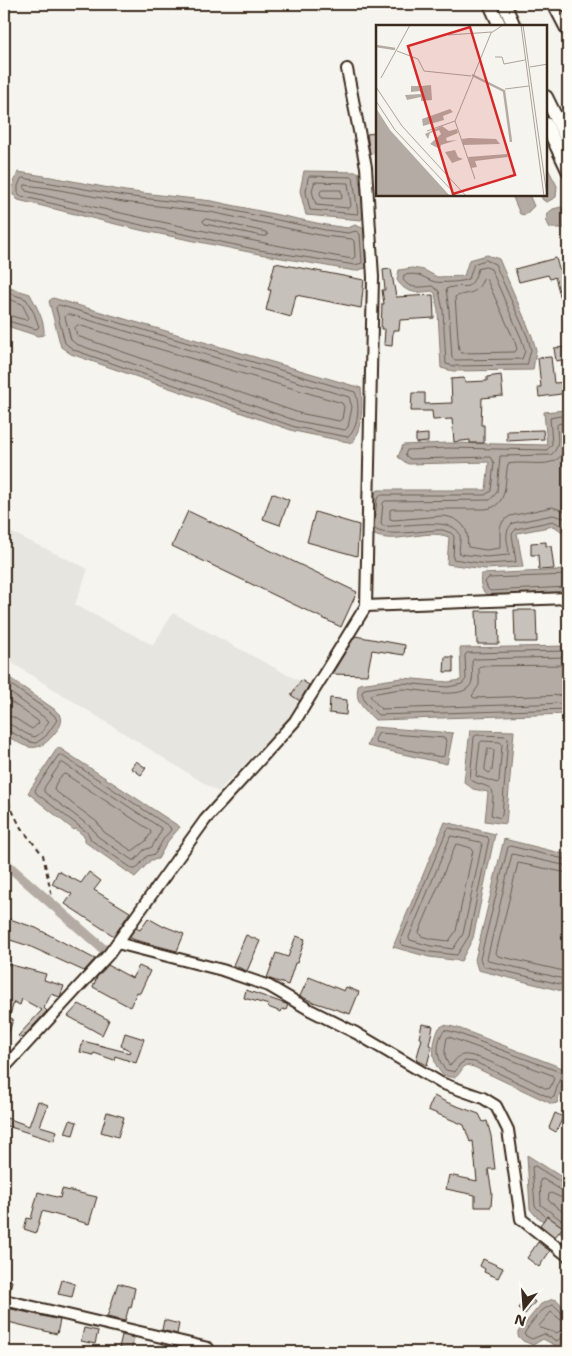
<svg xmlns="http://www.w3.org/2000/svg" width="572" height="1356" font-family="'Shantell Sans',sans-serif">
<style>
.built{fill:#e7e5df}
.water{fill:#b4aca4;stroke:#84786e}
.lines{fill:none;stroke-linecap:round;stroke-linejoin:round}
.shore{stroke:#6b5e54;stroke-width:1}
.canal{stroke:#b4aca4;stroke-width:10}
.building{fill:#c7c1bb;stroke:#3b2a1e}
.minor-casing{stroke:#3b2a1e;stroke-width:14}
.major-casing{stroke:#3b2a1e;stroke-width:16}
.path{stroke:#3b2a1e;stroke-width:2;stroke-dasharray:5 4;stroke-linecap:butt}
.minor{stroke:#fdfcf7;stroke-width:10}
.major{stroke:#fdfcf7;stroke-width:12}
.inset-river{fill:none;stroke:#b4aca4;stroke-width:2.5}
.inset-road{fill:none;stroke:#aba39b;stroke-width:1}
.view{fill:#d62828;fill-opacity:0.15;stroke:#d62828;stroke-width:2.5}
.inset-edge{fill:none;stroke:#3b2a1e;stroke-width:2.5}
</style>
<rect width="100%" height="100%" fill="#f5f4ee"/>
<filter id="ink" filterUnits="userSpaceOnUse"><feTurbulence type="fractalNoise" baseFrequency=".02" numOctaves="2"/><feDisplacementMap in="SourceGraphic" scale="10" xChannelSelector="R" yChannelSelector="G"/><feConvolveMatrix kernelMatrix="1 2 1 2 8 2 1 2 1" color-interpolation-filters="sRGB"/></filter>
<g filter="url(#ink)">
<!-- built -->
<polygon class="built" points="4,529 88,569 75,605 153,645 173,613 316,690 218,792 4,658"/>
<!-- water -->
<g class="water">
<polygon points="546,165 557,186 556,197 547,202 543,200 540,195 546,195"/>
<polygon points="304,171 358,172 364,214 361,220 306,215 300,191"/>
<polygon points="18,172 51,177 125,191 212,201 326,225 348,228 355,225 365,229 366,268 355,271 259,254 140,230 18,200 13,195 13,185"/>
<polygon points="512,195 529,195 534,206 525,215 520,214"/>
<path d="M561,207C570,212 568,219 568,228H550L546,220L548,213L553,209Z"/>
<path d="M487,255L499,259L532,336L536,350L533,370L453,371L441,368L438,311L435,293L432,291C416,293 406,294 397,280L399,270L412,268L424,270L437,277L464,276L469,260Z"/>
<path d="M4,286L30,294C36,306 45,320 44,335L38,336L4,325Z"/>
<path d="M53,298L361,388C363,408 362,425 353,443L294,431L71,354L61,347L49,301Z"/>
<path d="M565,410L568,420V530L561,531L554,526L517,533L523,567L485,569L447,564L449,537C424,527 393,548 369,532L372,497L378,490H486L489,462L408,464L398,457L403,445L448,443L547,445L544,412Z"/>
<path d="M568,570V592L488,596C480,590 480,582 481,574Z"/>
<path d="M568,646V714L375,720C364,709 353,701 359,684L402,678L448,682L461,680L460,648Z"/>
<path d="M4,674L54,709L61,716C63,724 59,728 54,734C36,757 24,746 4,734Z"/>
<polygon points="374,727 453,733 447,764 367,746"/>
<polygon points="470,730 514,731 506,824 485,821 488,792 473,789 464,782"/>
<polygon points="58,747 180,827 168,841 158,859 151,860 135,877 85,842 85,837 76,829 74,830 28,793"/>
<polygon points="445,822 495,834 473,938 461,961 429,957 393,947"/>
<polygon points="504,839 568,855 568,989 566,992 478,970 475,960"/>
<path d="M444,1025L458,1028L565,1069L567,1071L566,1075L557,1103L552,1104L474,1067L466,1065C456,1074 461,1081 443,1075C430,1062 432,1044 439,1028Z"/>
<polygon points="527,1155 568,1181 568,1239 535,1215 530,1209"/>
<polygon points="553,1299 557,1300 568,1312 568,1337 558,1347 543,1339 533,1345 523,1341 518,1336 518,1332 541,1304"/>
</g>
<g class="lines">
<!-- shore -->
<g class="shore">
<polygon points="310,176 353,177 358,214 310,210 306,192 308,178"/>
<polygon points="23,178 124,196 211,206 325,230 348,233 356,231 360,234 362,263 355,265 259,250 141,225 21,196 18,193 18,186 21,179"/>
<polygon points="315,182 348,183 351,206 348,208 316,205 312,191"/>
<path d="M25,185L49,188L123,202L210,212L324,236L352,239L354,241L355,257L352,259C242,240 134,217 26,191L24,188Z"/>
<polygon points="322,190 341,190 342,198 340,199 322,198 320,193"/>
<polygon points="206,219 266,232 268,235 266,236 262,236 205,224 203,221"/>
<path d="M486,260L495,264L528,338L531,350L527,365L454,366L446,364L443,310L439,291L432,286C421,287 409,290 403,279L404,275C421,272 422,278 435,282C440,283 465,282 468,279C471,276 472,268 474,264Z"/>
<path d="M486,267L491,269L522,340L525,351L522,359L455,360L452,358L449,310L446,289C465,281 469,297 478,269Z"/>
<path d="M483,279L487,280L515,342L517,349L515,352L461,353L459,351L455,297C468,291 476,297 483,279Z"/>
<polyline points="4,291 26,299 34,313 39,327 36,329 4,320"/>
<polyline points="4,297 22,304 29,318 26,320 4,314"/>
<path d="M59,305L355,392C360,403 359,428 348,437L295,427L74,350L65,343L56,308Z"/>
<polygon points="68,314 349,397 352,407 348,427 345,430 297,421 76,344 71,340 65,317"/>
<polygon points="78,325 342,403 344,407 342,419 339,421 299,413 80,337 77,335 75,328"/>
<path d="M568,419L560,416L550,418L552,444L547,450L448,448L407,450L405,455L410,459L490,457L494,463L491,491L485,495H381L377,499L374,528C384,539 428,529 443,530L451,533L454,536L453,559L486,564L516,562L512,534L516,529L553,521L562,526H568"/>
<path d="M568,426L559,423L557,425C557,436 561,447 551,455L500,456L497,492L490,500L385,501L383,503L381,524L383,526C400,528 454,515 460,535C461,541 458,548 460,554L486,557L509,555C509,544 502,532 513,523L553,515L568,519"/>
<path d="M568,433L565,435C567,476 533,459 508,464C504,481 509,507 485,509H392L390,510V519L394,520L441,516C452,516 465,522 467,534C468,539 467,543 468,547L486,550L500,548V528L503,521L510,516L552,507L568,512"/>
<polyline points="568,575 488,578 485,582 488,589 490,591 568,587"/>
<polyline points="568,651 467,653 465,655 466,679 462,684 448,687 402,683 364,689 362,693 365,702 378,715 568,709"/>
<path d="M568,657L474,659L472,661C472,669 475,682 468,688C456,699 418,689 403,689C392,690 382,692 372,694L370,696L381,709L568,703"/>
<polyline points="568,665 481,666 479,668 479,685 472,696 474,698 568,695"/>
<path d="M4,680L54,715L57,720L46,736L36,743C24,742 16,732 4,730"/>
<path d="M4,688L49,721L42,732L35,737C24,735 15,724 4,723"/>
<polyline points="4,697 38,721 39,723 32,729 13,717 4,716"/>
<polygon points="379,733 445,738 446,741 444,756 441,757 376,743 375,740"/>
<path d="M477,735L506,736L508,738L502,815L500,818L491,815C492,808 493,801 493,794C493,784 477,786 470,779L474,737Z"/>
<polygon points="482,741 500,742 502,744 499,781 497,783 476,776 480,743"/>
<polygon points="488,749 492,749 494,751 492,771 489,773 485,770"/>
<polygon points="61,755 170,827 171,830 164,838 155,854 147,856 136,869 133,869 91,840 88,833 36,793 35,790 58,756"/>
<polygon points="63,763 161,828 161,831 152,847 144,850 135,860 132,860 97,836 92,828 44,792 44,788 60,764"/>
<path d="M65,774L150,830L151,833L146,841L132,851L104,832L97,822L54,790C54,785 60,775 65,774Z"/>
<polygon points="450,828 487,837 489,839 469,936 457,955 430,952 402,945 400,942 447,830"/>
<polygon points="451,836 480,842 482,844 463,934 453,949 431,946 410,940 409,938"/>
<polygon points="458,844 471,848 473,850 456,931 449,941 432,939 421,936 419,932 455,846"/>
<polyline points="568,860 510,846 508,847 480,959 483,966 568,986"/>
<polyline points="568,866 512,854 487,959 489,961 568,980"/>
<polyline points="568,873 518,863 496,953 498,956 568,972"/>
<path d="M445,1030L457,1033L560,1072L561,1075L554,1097L551,1098L475,1062L465,1061L460,1064L455,1072L446,1070C436,1061 435,1039 445,1030Z"/>
<path d="M449,1037L552,1075L554,1078L550,1088L547,1089C532,1082 477,1052 463,1055C458,1056 455,1060 452,1064L449,1065C443,1057 445,1048 447,1038Z"/>
<polyline points="568,1191 561,1190 543,1179 540,1180 541,1205 568,1225"/>
<polyline points="568,1199 562,1198 551,1193 549,1194 548,1200 568,1216"/>
<polyline points="545,1216 535,1206 532,1167 535,1166 564,1184 568,1185"/>
<path d="M568,1315L563,1314L554,1305C542,1306 530,1324 524,1334L526,1336L532,1339L544,1334L557,1341L564,1335H568"/>
<polyline points="568,1322 561,1320 551,1312 539,1326 541,1328 556,1333 568,1328"/>
</g>
<!-- canal -->
<polyline class="canal" points="4,862 109,954"/>
</g>
<!-- building -->
<g class="building">
<polygon points="377,133 377,153 370,154 367,134"/>
<polygon points="556,258 559,269 562,268 568,283 568,297 561,299 555,277 550,279 548,275 519,282 515,269"/>
<polygon points="275,263 364,280 361,308 296,295 291,317 266,310 271,290 268,290"/>
<polygon points="391,269 396,297 433,295 434,318 400,320 399,330 393,330 392,346 384,345 385,329 381,329 382,304 384,304 382,290 385,290 383,270"/>
<polygon points="568,347 568,359 556,361 554,348"/>
<polygon points="551,357 554,383 568,382 568,393 539,397 538,387 541,387 538,358"/>
<polygon points="501,375 503,396 482,398 481,425 484,425 484,443 470,443 470,440 454,442 452,419 433,420 432,411 411,411 412,393 425,393 425,404 452,403 451,379 464,378 465,382 487,381 487,377"/>
<polygon points="543,430 544,439 507,441 507,431"/>
<polygon points="428,434 428,442 416,443 416,435"/>
<polygon points="272,493 289,500 280,525 263,519"/>
<polygon points="188,511 357,592 341,627 172,546"/>
<polygon points="315,512 359,525 357,556 307,542"/>
<polygon points="546,542 546,546 551,546 554,569 539,570 538,555 531,555 531,543"/>
<polygon points="514,610 536,610 537,642 515,642"/>
<polygon points="476,611 498,611 499,644 477,644"/>
<polygon points="355,636 405,645 404,655 372,650 367,675 332,674"/>
<polygon points="445,657 453,657 453,672 444,672"/>
<polygon points="301,680 309,685 300,701 291,695"/>
<polygon points="330,698 347,700 346,715 329,713"/>
<polygon points="136,761 146,768 141,775 131,768"/>
<polygon points="58,871 81,883 89,872 101,881 94,890 130,912 114,936 65,904 72,894 52,884"/>
<polygon points="4,917 36,928 95,959 84,971 29,946 4,938"/>
<polygon points="148,918 164,927 164,926 184,934 177,951 135,940 129,937 136,928 140,930"/>
<polygon points="246,935 260,941 247,971 233,965"/>
<polygon points="296,936 305,939 297,963 295,963 288,985 267,978 276,953 288,957"/>
<polygon points="4,963 46,974 44,980 64,986 60,997 51,994 44,1008 47,1011 22,1038 18,1036 42,1010 22,999 20,1005 14,1002 9,1018 13,1019 6,1043 4,1042"/>
<polygon points="108,965 132,978 139,966 150,971 140,993 137,992 130,1007 93,987 97,977"/>
<polygon points="309,977 344,991 346,987 359,992 350,1014 313,1002 300,996"/>
<polygon points="246,990 286,1004 288,1005 286,1010 282,1009 281,1012 268,1007 269,1005 244,998"/>
<polygon points="79,1004 109,1020 102,1035 68,1016"/>
<polygon points="422,1024 433,1026 429,1045 432,1046 427,1065 416,1060 422,1039 419,1038"/>
<polygon points="125,1033 144,1039 136,1063 115,1056 114,1060 94,1053 93,1055 80,1052 83,1041 130,1053 131,1051 121,1046"/>
<polygon points="434,1096 446,1102 479,1114 483,1122 487,1121 491,1136 495,1169 488,1169 492,1193 491,1207 475,1207 475,1195 446,1189 449,1175 477,1181 473,1141 470,1142 464,1125 428,1110"/>
<polygon points="38,1101 48,1105 40,1126 57,1131 54,1141 4,1125 4,1117 29,1126"/>
<polygon points="107,1112 124,1117 118,1137 101,1132"/>
<polygon points="555,1113 563,1117 556,1132 549,1128"/>
<polygon points="70,1120 77,1122 73,1135 65,1133"/>
<polygon points="62,1189 97,1197 89,1224 42,1211 36,1233 24,1229 27,1218 31,1219 38,1192 60,1198"/>
<polygon points="547,1216 563,1227 555,1237 540,1225"/>
<polygon points="538,1242 550,1251 539,1267 527,1258"/>
<polygon points="483,1259 503,1268 498,1278 484,1272 485,1269 480,1266"/>
<polygon points="4,1279 12,1281 9,1294 4,1293"/>
<polygon points="62,1280 75,1284 72,1297 58,1294"/>
<polygon points="118,1283 135,1288 131,1308 129,1307 125,1321 107,1317"/>
<polygon points="528,1296 535,1302 525,1314 518,1308"/>
<polygon points="7,1308 60,1320 57,1334 4,1321"/>
<polygon points="164,1320 179,1324 177,1334 162,1330"/>
<polygon points="84,1328 98,1331 95,1344 81,1341"/>
<polygon points="122,1335 134,1338 131,1351 119,1348"/>
</g>
<g class="lines">
<!-- minor casing -->
<g class="minor-casing">
<g id="minor">
<polyline points="553,4 568,33"/>
<polyline points="366,606 568,598"/>
<polyline points="117,943 222,970 269,986 310,1010 356,1033 441,1083 483,1098 496,1106 508,1130 521,1219 568,1256"/>
<polyline points="4,1068 109,954 205,820 295,721 366,606 373,277 366,167 347,69"/>
<polyline points="4,1300 208,1348"/>
</g>
</g>
<!-- major casing -->
<g class="major-casing">
<g id="major">
<polyline points="490,4 500,26"/>
<polyline points="504,4 514,26"/>
<polyline points="546,97 568,142"/>
<polyline points="546,124 568,170"/>
</g>
</g>
<!-- path -->
<polyline class="path" points="4,794 21,828 43,855 52,897"/>
<!-- minor -->
<use href="#minor" class="minor"/>
<!-- major -->
<use href="#major" class="major"/>
</g>
</g>
<!-- overview -->
<g transform="translate(376 25)">
<rect width="171" height="171" fill="#f5f4ee"/>
<path d="M35,61H43L44,65L45,61L55,60L56,75L45,76V72L31,75L29,70L45,69L44,66L35,67ZM0,83L14,105L74,171H0ZM74,84L77,87L67,91L68,95L47,101L46,94ZM66,101L73,106L81,104L82,108L70,113L71,116L81,115L65,120L64,124L54,119L65,109L63,105L54,108L52,114L49,109ZM93,113L120,114L124,119L87,120L86,114ZM79,125L82,132L87,134L76,138L69,127ZM131,129L132,132L99,136L101,142L95,143L92,132Z" fill="#b4aca4"/>
<path class="inset-river" d="M0,21L19,24M96,50L128,66L135,117"/>
<path class="inset-road" d="M145,0L168,171M147,0L171,171M72,10L116,7M21,26L42,34L48,46L95,51M119,32H126L128,39L149,35M154,42L172,39M5,53L34,0M0,62L26,101L90,171M129,64L153,61M0,76L19,105L81,171M51,106L79,96M99,154L79,96L115,8L127,0"/>
<path class="view" d="M94,2L139,150L77,169L32,21Z"/>
<rect width="171" height="171" class="inset-edge"/>
</g>
<!-- margin -->
<rect width="572" height="1356" fill="none" stroke="#fdfcf7" stroke-width="20"/>
<rect x="10" y="10" width="552" height="1336" fill="none" stroke="#3b2a1e" stroke-width="2" filter="url(#ink)"/>
<!-- north arrow -->
<g transform="translate(524 1308) rotate(197)" stroke="#fdfcf7" stroke-width="4" paint-order="stroke">
<path d="M0-4L9 19L0 12L-9 19Z" fill="#3b2a1e"/>
<text y="-8" font-size="14" font-weight="bold" text-anchor="middle" fill="#3b2a1e">N</text>
</g>
</svg>
